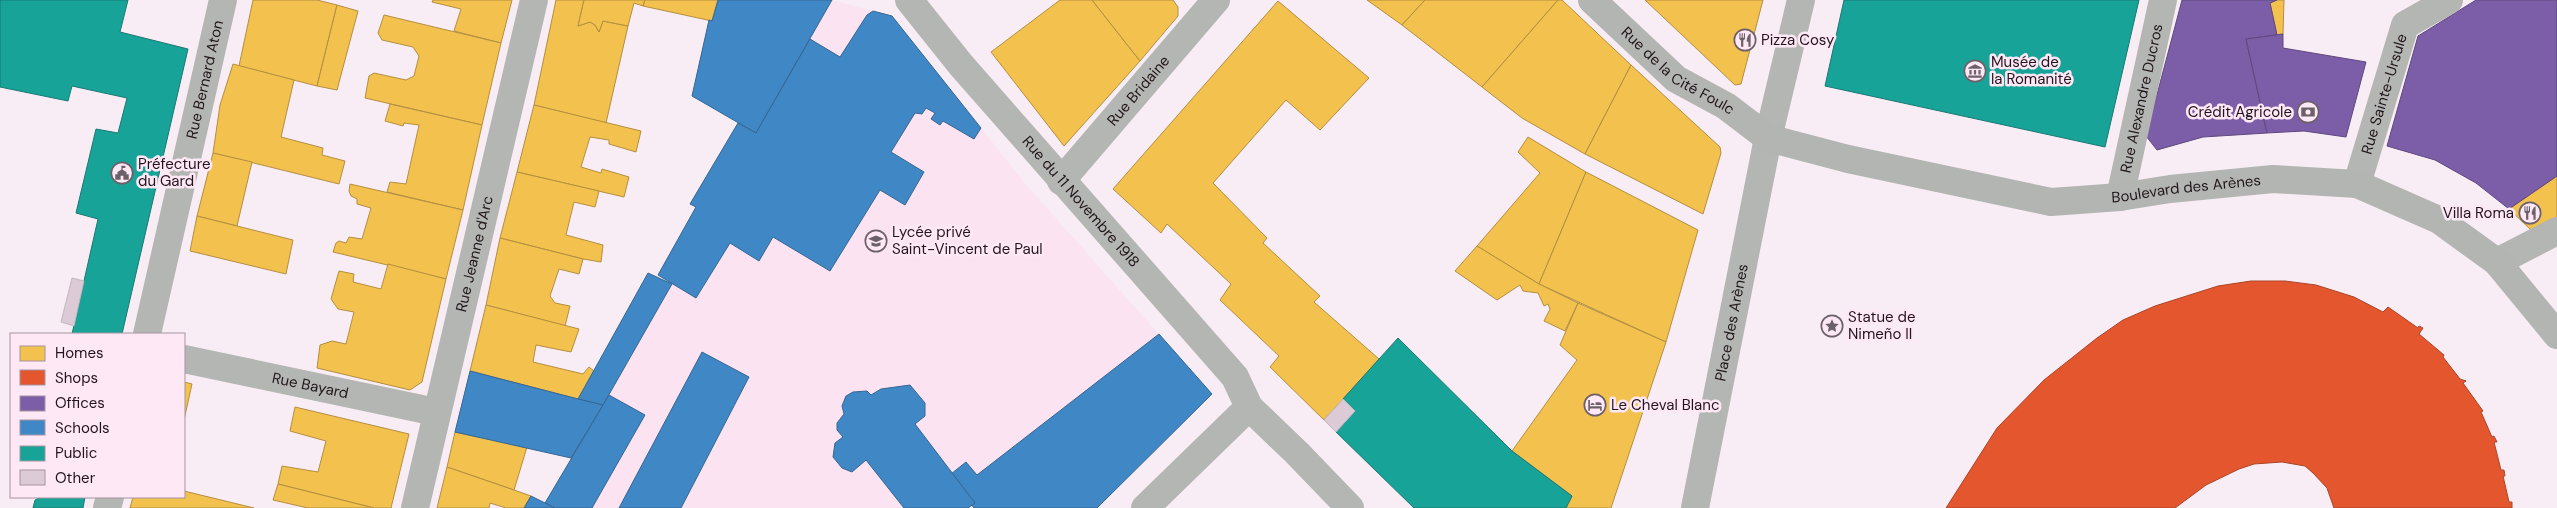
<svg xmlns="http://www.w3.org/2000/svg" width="2557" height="508" font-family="'DM Sans',sans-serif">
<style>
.built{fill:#fbe3f2}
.homes{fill:#f2c14e;stroke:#b48e40}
.shops{fill:#e4572e;stroke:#aa4429}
.offices{fill:#7b5ea7;stroke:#60487e}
.schools{fill:#3f88c5;stroke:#366693}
.public{fill:#17a398;stroke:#1a7973}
.building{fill:#dccad6;stroke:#c3b7bf}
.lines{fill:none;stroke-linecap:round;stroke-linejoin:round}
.street{stroke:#b3b6b2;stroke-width:28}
.secondary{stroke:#b3b5b2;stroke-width:28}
.labels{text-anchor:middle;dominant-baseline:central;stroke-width:5;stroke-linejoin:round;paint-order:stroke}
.poi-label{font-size:15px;fill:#22161e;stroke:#fee8f6;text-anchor:start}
.street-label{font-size:15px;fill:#22161e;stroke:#fee8f6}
</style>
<rect width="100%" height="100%" fill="#f9edf5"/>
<!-- built -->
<polygon class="built" points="832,0 892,16 1024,182 1212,394 1097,508 555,508 545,503 672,284 658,275 696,207 690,204 738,123 756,133"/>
<!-- homes -->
<g class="homes">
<polygon points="253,0 317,0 337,5 317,86 239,66"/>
<polygon points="433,0 512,0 501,43 454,31 461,9 432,2"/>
<polygon points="556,0 584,0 578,26 590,22 595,25 599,32 603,21 628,26 606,123 534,105"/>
<polygon points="584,0 645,0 643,6 634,3 628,26 603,21 599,32 595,25 590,22 578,26"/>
<polygon points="645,0 718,0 712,21 643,6"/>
<polygon points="1060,0 1092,0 1140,61 1064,146 991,52"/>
<polygon points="1092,0 1173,0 1178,7 1178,16 1140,61"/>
<polygon points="1367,0 1425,0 1402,25"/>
<polygon points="1425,0 1558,0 1482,87 1402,25"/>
<polygon points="1558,0 1562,0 1631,65 1585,154 1522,118 1482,87"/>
<polygon points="1645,0 1763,0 1741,84 1735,85"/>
<polygon points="2277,0 2284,0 2283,34 2277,35 2270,3"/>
<polygon points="1278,1 1369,78 1320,130 1286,100 1213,183 1267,238 1263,243 1320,296 1314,302 1379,359 1324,420 1270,367 1279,356 1220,300 1231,284 1167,224 1161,233 1113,189"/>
<polygon points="337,5 358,11 337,90 317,86"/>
<polygon points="384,15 501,43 482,125 365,98 369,76 374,73 406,80 414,76 419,56 413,47 382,40 378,33"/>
<polygon points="233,64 294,80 281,137 323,148 322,155 345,161 339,184 213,153 220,105"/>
<polygon points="1631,65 1720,147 1721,153 1703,214 1585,154"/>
<polygon points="390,104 482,125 463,210 387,192 390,182 406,184 419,125 404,123 403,126 385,121"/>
<polygon points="534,105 641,131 636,152 609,144 609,140 590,137 581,167 601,173 602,169 629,177 624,197 517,172"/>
<polygon points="1528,137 1586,172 1539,284 1477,246 1540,173 1518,152"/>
<polygon points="213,153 252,162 237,226 197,216"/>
<polygon points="517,172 599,191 595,207 574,202 566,235 603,245 601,262 583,259 500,238"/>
<polygon points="1586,172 1698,230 1666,342 1539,284"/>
<polygon points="2557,176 2557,217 2531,230 2509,209"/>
<polygon points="350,184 463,210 446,279 333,252 336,243 339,241 346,243 349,237 362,239 371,208 357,204 357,199 351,196 349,191"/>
<polygon points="197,216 293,240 286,274 190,251"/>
<polygon points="500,238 583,259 579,274 559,269 550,296 555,303 570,306 565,326 486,305"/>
<polygon points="1477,246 1539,284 1578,303 1565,331 1544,321 1550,309 1548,304 1544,306 1538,293 1523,291 1520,285 1497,300 1455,271"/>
<polygon points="388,264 446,279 422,382 410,390 317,368 320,345 332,341 346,344 354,312 338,309 331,299 339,271 354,274 353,282 381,289"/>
<polygon points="1578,303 1666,342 1611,508 1566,508 1572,496 1512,451 1577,360 1560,345"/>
<polygon points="486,305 579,329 571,352 536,345 533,362 583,374 589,367 594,371 578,399 470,371"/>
<polygon points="184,382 192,384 184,420"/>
<polygon points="295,407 409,434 391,508 374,508 278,484 282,466 318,472 326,441 290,431"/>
<polygon points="455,432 527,447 514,490 447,467"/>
<polygon points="447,467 514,490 531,496 524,508 506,508 490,503 489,508 437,508"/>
<polygon points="278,484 374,508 308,508 273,500"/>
<polygon points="184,491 254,508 130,508 133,497 184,497"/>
</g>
<!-- shops -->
<polygon class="shops" points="2251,281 2285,281 2316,285 2354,297 2383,312 2388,307 2418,328 2419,326 2423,328 2419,334 2444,355 2443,357 2460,379 2466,381 2463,383 2483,411 2481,412 2492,437 2494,436 2497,442 2494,442 2501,470 2504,470 2505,476 2503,476 2509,502 2512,502 2512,508 2334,508 2327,488 2313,473 2305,466 2282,462 2254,464 2239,469 2206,485 2175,508 1946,508 1997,428 2044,380 2097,338 2123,320 2155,306 2218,286"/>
<!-- offices -->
<g class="offices">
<polygon points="2182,0 2277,0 2270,3 2277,35 2246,39 2267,133 2203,137 2157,150 2146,136"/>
<polygon points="2476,0 2557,0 2557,176 2509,209 2476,183 2435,160 2387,146 2418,36"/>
<polygon points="2283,34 2283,48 2366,62 2346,137 2304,131 2267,133 2246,39"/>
</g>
<!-- schools -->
<g class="schools">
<polygon points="718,0 832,0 756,133 692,96 709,20 712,21"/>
<polygon points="873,11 892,16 981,128 974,139 943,121 940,125 931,119 935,113 926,108 922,114 915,113 891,152 924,172 905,205 880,190 830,271 773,237 759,261 730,243 696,298 658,275 696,207 690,204 738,123 756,133 810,39 840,57 867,15"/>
<polygon points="648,273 672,284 603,405 578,399"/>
<polygon points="1159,334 1212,394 1097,508 974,508 972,505 975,503 951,474 966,462 977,475"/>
<polygon points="702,352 749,377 681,508 619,508"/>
<polygon points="470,371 578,399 603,405 571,458 455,432"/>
<polygon points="910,385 925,403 925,416 915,424 975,503 968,508 904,508 866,460 852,472 842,468 833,457 835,443 843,437 837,430 837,423 844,414 842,406 846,396 853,392 867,391 871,395 881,389"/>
<polygon points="609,395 645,415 592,508 555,508 545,503"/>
<polygon points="531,496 555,508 524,508"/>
</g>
<!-- public -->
<g class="public">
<polygon points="0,0 128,0 120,32 188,49 122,334 72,334 98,219 76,213 96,129 118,133 127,98 72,86 68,101 0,87"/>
<polygon points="1844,0 2139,0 2105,147 1825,86"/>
<polygon points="1398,338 1512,451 1572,496 1566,508 1414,508 1336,432 1355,411 1343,399"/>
<polygon points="41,497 85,497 83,508 33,508 35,500"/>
</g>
<!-- building -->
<g class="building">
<polygon points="72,278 84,281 74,326 61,322"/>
<polygon points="1343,399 1355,411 1336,432 1324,420"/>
</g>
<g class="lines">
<!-- street -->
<g class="street">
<path id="s1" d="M909,0L961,65L1235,377L1249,407L1297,453L1350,508"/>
<path id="s2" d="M1061,181L1216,0"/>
<path id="s3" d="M2357,184L2405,25L2449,0"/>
<path id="s4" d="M2120,197L2163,0"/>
<polyline points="2497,262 2557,231"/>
<path id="s5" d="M147,334L223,0"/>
<path id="s6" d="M184,359L436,412"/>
<polyline points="107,508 110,497"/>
<path id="s7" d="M415,508L534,0"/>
<polyline points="1145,508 1249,407"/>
<path id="s8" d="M1695,508L1768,138L1801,0"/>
</g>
<!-- secondary -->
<path class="secondary" id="s9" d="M1592,0L1676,79L1726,106L1768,138L1848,159L2051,202L2120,197L2170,189L2273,179L2357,184L2439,220L2497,262L2557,335"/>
</g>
<!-- icons -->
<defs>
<g id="restaurant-ring" transform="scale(1.125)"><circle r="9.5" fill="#fee8f6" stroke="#6d6169" stroke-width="1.5"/><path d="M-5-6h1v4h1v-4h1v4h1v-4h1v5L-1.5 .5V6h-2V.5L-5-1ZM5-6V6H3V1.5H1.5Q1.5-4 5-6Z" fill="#6d6169"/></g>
<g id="museum-ring" transform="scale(1.125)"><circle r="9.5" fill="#fee8f6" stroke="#6d6169" stroke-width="1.5"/><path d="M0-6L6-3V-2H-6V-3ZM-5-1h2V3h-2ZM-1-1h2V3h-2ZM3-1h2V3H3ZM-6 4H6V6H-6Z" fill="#6d6169"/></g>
<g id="bank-ring" transform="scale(1.125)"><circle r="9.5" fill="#fee8f6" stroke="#6d6169" stroke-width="1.5"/><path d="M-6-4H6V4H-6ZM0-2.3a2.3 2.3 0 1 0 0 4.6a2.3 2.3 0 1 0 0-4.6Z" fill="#6d6169"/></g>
<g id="civic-ring" transform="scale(1.125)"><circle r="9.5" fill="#fee8f6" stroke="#6d6169" stroke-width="1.5"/><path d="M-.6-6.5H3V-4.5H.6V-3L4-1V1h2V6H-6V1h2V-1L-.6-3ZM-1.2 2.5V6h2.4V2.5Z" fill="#6d6169"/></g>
<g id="school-ring" transform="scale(1.125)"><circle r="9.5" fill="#fee8f6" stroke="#6d6169" stroke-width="1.5"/><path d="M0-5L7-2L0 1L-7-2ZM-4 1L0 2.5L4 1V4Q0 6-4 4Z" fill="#6d6169"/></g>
<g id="sight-ring" transform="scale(1.125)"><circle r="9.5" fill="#fee8f6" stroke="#6d6169" stroke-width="1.5"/><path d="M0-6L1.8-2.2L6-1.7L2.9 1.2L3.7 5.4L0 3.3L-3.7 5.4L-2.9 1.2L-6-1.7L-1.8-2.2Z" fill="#6d6169"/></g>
<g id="hotel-ring" transform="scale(1.125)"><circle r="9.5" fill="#fee8f6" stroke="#6d6169" stroke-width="1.5"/><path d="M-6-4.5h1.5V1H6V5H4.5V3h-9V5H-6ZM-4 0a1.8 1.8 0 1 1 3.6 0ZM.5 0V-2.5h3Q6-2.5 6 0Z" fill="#6d6169"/></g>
</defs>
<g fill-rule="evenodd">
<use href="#restaurant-ring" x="1745" y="40"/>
<use href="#museum-ring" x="1975" y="71"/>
<use href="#bank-ring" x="2308" y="112"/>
<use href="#civic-ring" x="122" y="173"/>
<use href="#restaurant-ring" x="2530" y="213"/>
<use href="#school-ring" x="876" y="241"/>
<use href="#sight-ring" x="1832" y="326"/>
<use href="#hotel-ring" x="1595" y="405"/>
</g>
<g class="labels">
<!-- poi labels -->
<g class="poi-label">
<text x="1761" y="40">Pizza Cosy</text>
<text x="1991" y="62">Musée de<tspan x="1991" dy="17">la Romanité</tspan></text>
<text x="2292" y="112" text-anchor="end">Crédit Agricole</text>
<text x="138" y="164">Préfecture<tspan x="138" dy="17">du Gard</tspan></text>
<text x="2514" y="213" text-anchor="end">Villa Roma</text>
<text x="892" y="232">Lycée privé<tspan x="892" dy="17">Saint-Vincent de Paul</tspan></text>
<text x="1848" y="317">Statue de<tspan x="1848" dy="17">Nimeño II</tspan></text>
<text x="1611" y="405">Le Cheval Blanc</text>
</g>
<!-- street labels -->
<g class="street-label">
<text stroke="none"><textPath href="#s9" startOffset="112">Rue de la Cité Foulc</textPath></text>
<text stroke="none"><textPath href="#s5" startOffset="261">Rue Bernard Aton</textPath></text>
<text stroke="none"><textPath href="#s2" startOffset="119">Rue Bridaine</textPath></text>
<text stroke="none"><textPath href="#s3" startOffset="94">Rue Sainte-Ursule</textPath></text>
<text stroke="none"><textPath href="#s4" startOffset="101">Rue Alexandre Ducros</textPath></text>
<text stroke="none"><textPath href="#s9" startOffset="651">Boulevard des Arènes</textPath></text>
<text stroke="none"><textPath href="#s1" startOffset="265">Rue du 11 Novembre 1918</textPath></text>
<text stroke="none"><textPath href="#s7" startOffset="261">Rue Jeanne d'Arc</textPath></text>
<text stroke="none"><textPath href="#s8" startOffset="189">Place des Arènes</textPath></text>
<text stroke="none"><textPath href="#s6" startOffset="129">Rue Bayard</textPath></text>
</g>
</g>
<!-- legend -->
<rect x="10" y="333" width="175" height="165" fill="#fee8f6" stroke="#a694a0"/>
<rect x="20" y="346" width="25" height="15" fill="#f2c14e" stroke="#a694a0"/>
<text x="55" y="358" font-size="15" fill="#22161e">Homes</text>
<rect x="20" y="370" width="25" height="15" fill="#e4572e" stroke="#a694a0"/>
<text x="55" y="383" font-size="15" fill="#22161e">Shops</text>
<rect x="20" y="396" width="25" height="15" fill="#7b5ea7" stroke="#a694a0"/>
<text x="55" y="408" font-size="15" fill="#22161e">Offices</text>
<rect x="20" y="420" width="25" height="15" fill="#3f88c5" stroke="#a694a0"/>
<text x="55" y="433" font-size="15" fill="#22161e">Schools</text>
<rect x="20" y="446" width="25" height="15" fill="#17a398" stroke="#a694a0"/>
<text x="55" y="458" font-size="15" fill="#22161e">Public</text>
<rect x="20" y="470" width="25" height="15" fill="#dccad6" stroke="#a694a0"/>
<text x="55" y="483" font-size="15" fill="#22161e">Other</text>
</svg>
